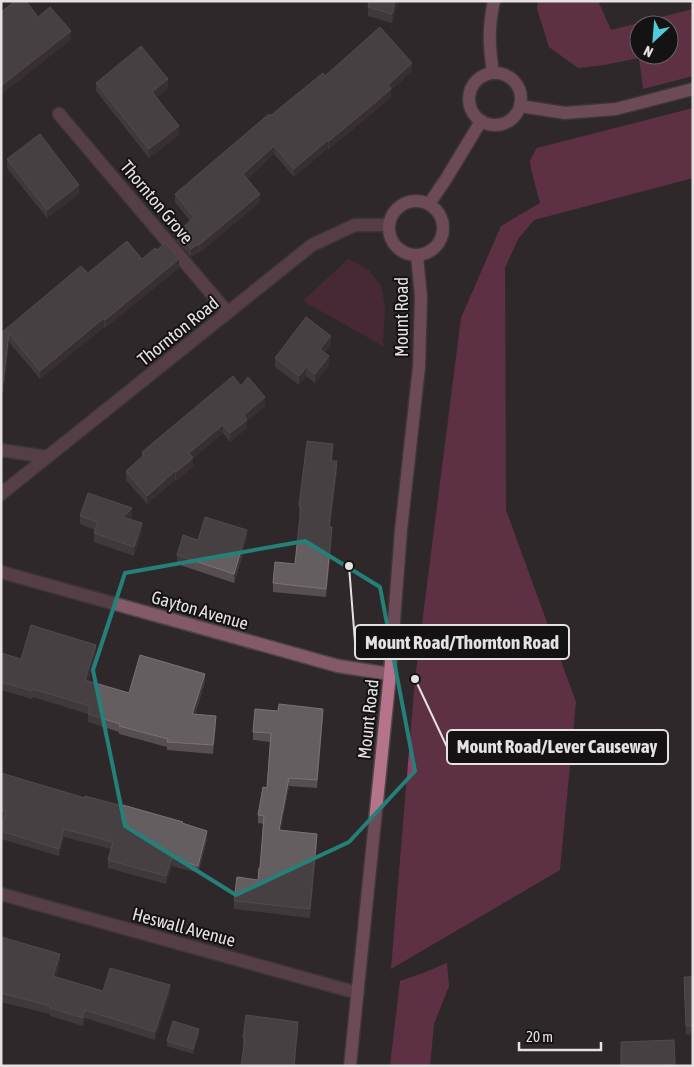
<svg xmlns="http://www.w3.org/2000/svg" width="694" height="1067" font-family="'Asap Condensed',sans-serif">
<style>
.green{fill:#632b42}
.forest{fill:#973b62;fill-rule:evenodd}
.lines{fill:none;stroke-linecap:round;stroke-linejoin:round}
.street-casing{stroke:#4c4647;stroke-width:15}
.secondary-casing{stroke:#4c4647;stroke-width:15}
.street{stroke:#845a69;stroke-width:12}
.secondary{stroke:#b6748c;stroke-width:12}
.wall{fill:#564e51}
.shaded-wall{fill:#40383b}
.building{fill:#655e61;stroke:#7a7275}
.marked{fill:none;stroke:#24817a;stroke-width:4;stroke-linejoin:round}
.labels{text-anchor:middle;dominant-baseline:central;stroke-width:4;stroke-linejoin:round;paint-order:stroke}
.street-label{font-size:18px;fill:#e6e1e2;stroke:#151213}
.leader{fill:none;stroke:#e6e1e2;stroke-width:2}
.callout-dot{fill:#e6e1e2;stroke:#151213;stroke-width:2}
.callout{fill:#151213;stroke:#e6e1e2;stroke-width:2}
.callout-label{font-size:19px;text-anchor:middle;font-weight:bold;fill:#e6e1e2}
</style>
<rect width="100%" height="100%" fill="#2f282a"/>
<!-- green -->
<polygon class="green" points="348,259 369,270 381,286 385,307 383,346 303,301"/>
<!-- forest -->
<g class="forest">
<path d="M538,1H598L611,30L693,9V76L643,89L639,58L604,65L578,68L549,47L537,9ZM639,25H669V55H639Z"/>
<polygon points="693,108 693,178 534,220 518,239 505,268 506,510 576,702 560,870 391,969 415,679 461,318 501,226 540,203 531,169 530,160 537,148"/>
<polygon points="447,963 449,986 434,1024 430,1066 390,1066 400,981 423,973"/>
</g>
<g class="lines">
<!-- street casing -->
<g class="street-casing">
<g id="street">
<polyline points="59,114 228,313"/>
<polyline points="1,450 47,457"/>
<polyline points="1,494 312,245 355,225 389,225"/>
<polyline points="1,572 338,666 390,674"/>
<polyline points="1,894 358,993"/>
</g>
</g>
<!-- secondary casing -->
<g class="secondary-casing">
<g id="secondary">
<path d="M493,73C489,46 488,28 494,1"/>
<circle cx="495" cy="99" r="26"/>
<polyline points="520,106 565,113 616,109 693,89"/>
<circle cx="416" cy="228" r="27"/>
<polyline points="429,204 446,179 481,121"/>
<polyline points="350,1066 390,674 401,530 419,367 421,297 417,256"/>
</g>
</g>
<!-- street -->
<use href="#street" class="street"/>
<!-- secondary -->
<use href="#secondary" class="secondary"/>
</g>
<!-- wall -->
<g class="wall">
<polygon points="369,1 398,1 392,23 368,16 368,7"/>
<polygon points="412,71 391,90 391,97 371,114 329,149 328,148 294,177 274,154 247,179 260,202 199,253 198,252 191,257 177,241 177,233 190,221 175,202 175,194 270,116 325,76"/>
<polygon points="96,83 168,88 157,97 179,135 149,158 96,91"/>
<polygon points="7,159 79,194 47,218 7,168"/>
<polygon points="157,250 179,268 105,328 104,327 40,379 9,342 3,392 1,391 1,333 88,273 142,259"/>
<polygon points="331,345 325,352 329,365 315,383 306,376 299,385 275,367 275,358"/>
<polygon points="241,386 265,406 247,421 247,428 230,442 223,433 193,458 193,467 176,481 175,480 147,504 126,480 126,471 142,457 142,452"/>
<polygon points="333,453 332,461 337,470 330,527 332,536 326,597 273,592 273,583 295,564 300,515 299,514 299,506"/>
<polygon points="80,516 132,517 130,519 142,532 134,556 94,542 94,533 95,530 80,524"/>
<polygon points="247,539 234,583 177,564 177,555 198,540"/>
<polygon points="1,653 21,659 96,653 88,681 129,693 205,682 195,714 216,724 213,754 167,750 167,747 119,734 119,732 88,722 88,714 33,697 32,699 1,690"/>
<polygon points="323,717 317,788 289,786 280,831 317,842 310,918 234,909 234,901 258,880 260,868 264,824 258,823 258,815 267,788 270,742 253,740 253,732"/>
<polygon points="1,773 85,798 183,823 207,839 198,873 172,866 166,884 108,868 108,860 111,849 64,837 59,856 1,839 1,828 4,818 1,818"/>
<polygon points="1,937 60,962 56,977 103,991 170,993 155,1040 85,1018 83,1026 50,1016 50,1014 1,1002"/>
<polygon points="693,977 693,1034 686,1035 684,986"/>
<polygon points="298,1031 244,1047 243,1047 243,1038"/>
<polygon points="199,1034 193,1054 167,1046 167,1041"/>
<polygon points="674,1040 675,1066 621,1066"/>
</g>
<!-- shaded-wall -->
<g class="shaded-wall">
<polygon points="395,1 398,1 392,23 392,14"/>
<polygon points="71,31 71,40 1,95 1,86"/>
<polygon points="412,63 412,71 391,90 391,97 371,114 329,149 329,141 388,85"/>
<polygon points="168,79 168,88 152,101 152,92"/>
<polygon points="179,126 179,135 149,158 149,149"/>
<polygon points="328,140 328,148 294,177 294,169"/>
<polygon points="274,146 274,154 243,182 243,174"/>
<polygon points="79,185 79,194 47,218 47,210"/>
<polygon points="260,194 260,202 199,253 199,245"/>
<polygon points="198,244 198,252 191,257 191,249"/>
<polygon points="179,259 179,268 105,328 105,320"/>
<polygon points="104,318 104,327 40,379 40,371"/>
<polygon points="9,333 9,342 3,392 3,383"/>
<polygon points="331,336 331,345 320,358 320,349"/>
<polygon points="329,356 329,365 315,383 315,374"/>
<polygon points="306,367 306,376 299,385 299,376"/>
<polygon points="265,397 265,406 247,421 247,428 230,442 230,433 244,415"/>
<polygon points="223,425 223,433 193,458 193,467 176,481 176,472 189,453"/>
<polygon points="337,461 337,470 329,536 329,527"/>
<polygon points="175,471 175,480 147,504 147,496"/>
<polygon points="132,508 132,517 123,525 123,517"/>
<polygon points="142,523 142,532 134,556 134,547"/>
<polygon points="332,527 332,536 326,597 326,589"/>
<polygon points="247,530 247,539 234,583 234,574"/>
<polygon points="96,645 96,653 85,689 85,680"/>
<polygon points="205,674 205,682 192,722 192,714"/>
<polygon points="323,709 323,717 317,788 317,780"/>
<polygon points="216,716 216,724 213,754 213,745"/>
<polygon points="289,778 289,786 279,839 279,830"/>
<polygon points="64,829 64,837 59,856 59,849"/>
<polygon points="207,831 207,839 198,873 198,866"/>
<polygon points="317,834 317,842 310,918 310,909"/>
<polygon points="172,858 172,866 166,884 166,876"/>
<polygon points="60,954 60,962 53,984 53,976"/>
<polygon points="170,985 170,993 155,1040 155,1032"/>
<polygon points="85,1010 85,1018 83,1026 83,1018"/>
<polygon points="298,1022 298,1031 295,1066 294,1066"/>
<polygon points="199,1029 199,1034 193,1054 193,1049"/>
</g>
<!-- building -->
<g class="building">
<polygon points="15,1 26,1 38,17 50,7 71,31 1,86 1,12"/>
<polygon points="369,1 395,1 392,14 368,7"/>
<polygon points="380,27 412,63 388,85 391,89 371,106 329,141 328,140 294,169 274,146 243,174 260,194 199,245 198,244 191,249 177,233 194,217 175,194 269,114 270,116 323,73 325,76"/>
<polygon points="141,46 168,79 152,92 179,126 149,149 96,83"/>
<polygon points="40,134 79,185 47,210 7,159"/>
<polygon points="127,241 142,259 155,248 157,250 165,243 179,259 105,320 104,318 40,371 9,333 3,383 1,383 1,333 81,266 88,273"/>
<polygon points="306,317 331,336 320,349 329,356 315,374 306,367 299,376 275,358"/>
<polygon points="233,376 241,386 248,377 265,397 244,415 247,420 230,433 223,425 189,453 193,458 176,472 175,471 147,496 126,471 144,455 142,452"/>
<polygon points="307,441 333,444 331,461 337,461 329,527 332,527 326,589 273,583 275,562 295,564 301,506 299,506"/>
<polygon points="88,493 132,508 123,517 142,523 134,547 94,533 98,522 80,516"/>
<polygon points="205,517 247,530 234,574 177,555 183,535 198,540"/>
<polygon points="31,625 96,645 85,680 129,693 140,655 205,674 192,714 216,716 213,745 167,742 168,739 119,726 120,724 88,714 90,706 33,689 32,691 1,682 1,653 21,659"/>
<polygon points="279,704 323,709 317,780 289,778 279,830 317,834 310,909 234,901 237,877 258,880 259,868 260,868 264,816 258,815 263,787 267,788 271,733 253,732 255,709 278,711"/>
<polygon points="1,773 85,798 85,796 123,806 123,805 183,822 182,823 207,831 198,866 172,858 166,876 108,860 113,842 64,829 59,849 1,831 1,828 6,811 1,810"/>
<polygon points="1,937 60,954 53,976 103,991 110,968 170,985 155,1032 85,1010 83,1018 50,1008 51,1006 1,993"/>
<polygon points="684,977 693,977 693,1026 686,1026"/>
<polygon points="246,1015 298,1022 294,1066 241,1066 245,1038 243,1038"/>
<polygon points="173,1021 199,1029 193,1049 167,1041"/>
<polygon points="674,1040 675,1064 650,1066 621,1066 621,1042"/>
</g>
<!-- marked area -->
<path d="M0 0H694V1067H0ZM305,541L380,587L415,771L349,842L236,895L125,826L93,670L125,573Z" fill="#2f282a" fill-opacity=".55" fill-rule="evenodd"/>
<path class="marked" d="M305,541L380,587L415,771L349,842L236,895L125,826L93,670L125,573Z"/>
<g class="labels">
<!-- street labels -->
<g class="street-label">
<text transform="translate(157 202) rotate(50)">Thornton Grove</text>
<text transform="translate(401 317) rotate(-90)">Mount Road</text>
<text transform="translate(178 331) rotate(-39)">Thornton Road</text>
<text transform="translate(200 610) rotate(16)">Gayton Avenue</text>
<text transform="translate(368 719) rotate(-84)">Mount Road</text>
<text transform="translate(184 927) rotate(15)">Heswall Avenue</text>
</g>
</g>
<!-- callouts -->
<path class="leader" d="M349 566L355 642M415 679L447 747"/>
<g class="callout-dot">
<circle cx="349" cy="566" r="5"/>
<circle cx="415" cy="679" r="5"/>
</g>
<g class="callout">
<rect x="355" y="625" width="214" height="34" rx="5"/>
<rect x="447" y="730" width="221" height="34" rx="5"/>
</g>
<g class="callout-label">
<text x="462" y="649">Mount Road/Thornton Road</text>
<text x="557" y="753">Mount Road/Lever Causeway</text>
</g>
<!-- border -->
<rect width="694" height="1067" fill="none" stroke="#e6e1e2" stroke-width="5"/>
<!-- north arrow -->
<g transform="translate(654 40) rotate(206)"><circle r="24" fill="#151213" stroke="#696566"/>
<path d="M0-4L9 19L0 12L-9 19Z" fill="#52cbd9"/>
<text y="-8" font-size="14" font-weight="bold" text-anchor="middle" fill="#e6e1e2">N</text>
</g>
<!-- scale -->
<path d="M519 1042v8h82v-8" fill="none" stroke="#e6e1e2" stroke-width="2.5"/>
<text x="526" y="1042" font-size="15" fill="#e6e1e2" stroke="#151213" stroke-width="4" paint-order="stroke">20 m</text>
</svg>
